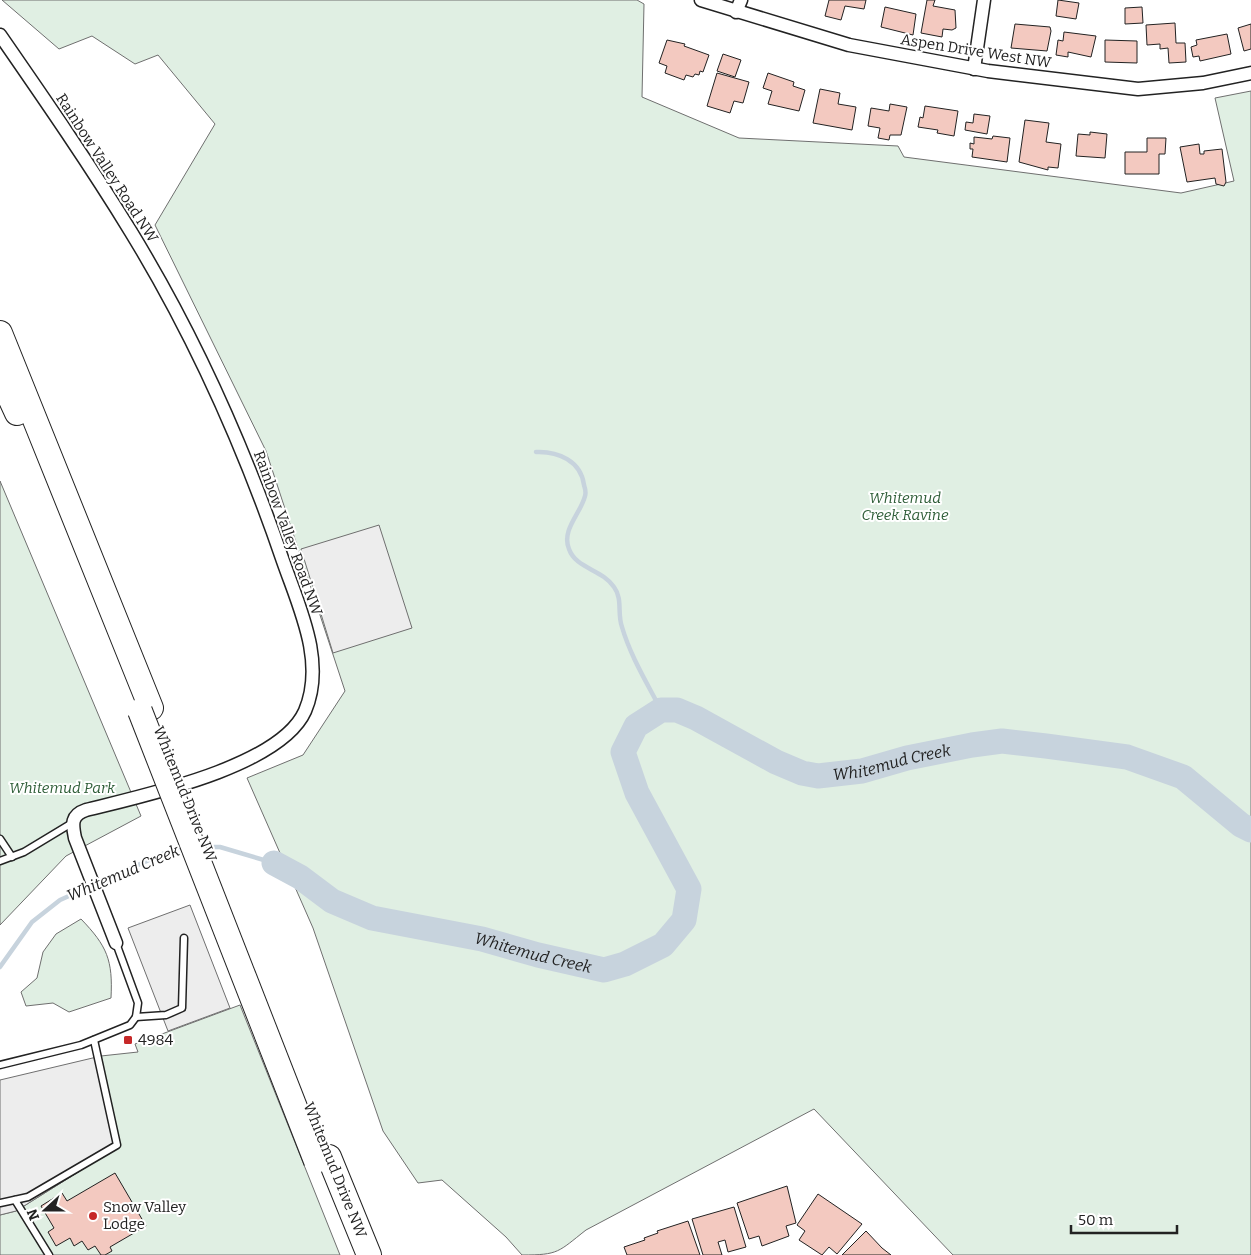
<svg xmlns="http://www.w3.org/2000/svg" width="1251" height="1255" font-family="Bitter,serif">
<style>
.green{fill:#e0efe3;stroke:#6f6f6f}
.parking{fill:#ededed;stroke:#6f6f6f}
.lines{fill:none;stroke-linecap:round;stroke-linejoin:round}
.stream{stroke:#c7d3dd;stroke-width:4.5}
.river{stroke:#c7d3dd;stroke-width:25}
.building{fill:#f3c9c0;stroke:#222}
.lane-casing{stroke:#222;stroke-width:9}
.street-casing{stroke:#222;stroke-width:15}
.highway-casing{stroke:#222;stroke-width:26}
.lane{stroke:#fff;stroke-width:6}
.street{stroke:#fff;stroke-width:12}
.highway{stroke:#fff;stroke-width:24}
.highway-bridge-casing{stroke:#222;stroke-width:26;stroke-linecap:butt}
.highway-bridge{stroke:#fff;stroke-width:24}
.poi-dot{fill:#c62828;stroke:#fff;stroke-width:2}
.labels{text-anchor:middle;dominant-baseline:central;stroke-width:4;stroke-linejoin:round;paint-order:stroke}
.street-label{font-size:15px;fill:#222;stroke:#fff}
.park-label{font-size:15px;font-style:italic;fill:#2f5e38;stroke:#fff}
.poi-label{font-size:15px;fill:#222;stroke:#fff;text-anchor:start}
.water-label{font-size:16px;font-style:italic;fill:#222;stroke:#fff}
</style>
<rect width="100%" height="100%" fill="#fff"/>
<!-- green -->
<g class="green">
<path d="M2,0H637L644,4L642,97L739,138L898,146L904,157L1181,193L1234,181L1215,98L1251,91V1255H953L814,1109L586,1230C558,1252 559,1255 522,1255L506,1237L442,1180L418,1183L383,1131L313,928L247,778L303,755L345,691L266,451L155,225L215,124L158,55L135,64L92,36L59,49Z"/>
<polygon points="0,481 141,816 66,856 0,925"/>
<path d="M81,919C107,946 113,960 111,998L69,1012L53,1003L26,1006L21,992L37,978L43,952L56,934Z"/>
<polygon points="240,1005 340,1255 0,1255 0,1215 16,1211 118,1147 101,1056 138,1052 135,1044"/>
</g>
<!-- parking -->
<g class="parking">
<polygon points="379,525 412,628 333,653 301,549"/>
<polygon points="190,905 230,1008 168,1031 128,928"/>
<polygon points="101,1056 118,1147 16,1211 0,1215 0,1080"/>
</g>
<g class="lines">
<!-- stream -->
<g class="stream">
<path d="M536,452C558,451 581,461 584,485C585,488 586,493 585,496C581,513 561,530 569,549C576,569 602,569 614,587C623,599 617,614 622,627C630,655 647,683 661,710"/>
<polyline points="201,847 220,847 274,863"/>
<polyline points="0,967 32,922 60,900 178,847 185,847"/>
</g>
<!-- river -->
<path class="river" id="s1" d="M274,863L300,877L332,901L372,918L482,939L538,955L604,970L625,964L663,945L684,920L689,889L637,793L623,752L636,726L661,710H677L696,718L776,762L802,773L818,776L862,771L907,758L972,745L1002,741L1046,746L1127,757L1183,777L1241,825L1251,830"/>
</g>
<!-- building -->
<g class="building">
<polygon points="829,0 866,0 864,9 845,6 841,20 825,16"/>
<polygon points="927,0 935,0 933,6 955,10 956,28 952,30 943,29 942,37 921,33"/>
<polygon points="1058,0 1079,3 1076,19 1056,16"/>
<polygon points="885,7 916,14 913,35 881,27"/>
<polygon points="1142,7 1143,23 1125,24 1125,8"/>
<polygon points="1175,23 1176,43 1185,43 1186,62 1169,63 1168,48 1160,49 1160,44 1147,45 1146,25"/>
<polygon points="1015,24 1050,27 1051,31 1047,51 1011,48"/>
<polygon points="1251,24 1251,49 1244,51 1238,28"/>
<polygon points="1064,32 1096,36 1091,57 1068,52 1068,57 1056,55 1058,40 1063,41"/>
<polygon points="1227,34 1231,54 1200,61 1199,56 1193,57 1191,47 1197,45 1196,40"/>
<polygon points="667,40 685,44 684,46 709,55 703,72 700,71 699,75 695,74 693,77 686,75 684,80 665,73 667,66 659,63"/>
<polygon points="1105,40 1137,41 1137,63 1105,62"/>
<polygon points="723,54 741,60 735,77 717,71"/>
<polygon points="717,73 749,82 743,103 734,101 730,113 707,106"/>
<polygon points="768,73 794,82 793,86 805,90 799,111 768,104 772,91 763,88"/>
<polygon points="820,89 840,93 838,104 856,107 852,130 813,123"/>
<polygon points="890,104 907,107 901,135 890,135 889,140 878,138 880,128 868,126 871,108 889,111"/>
<polygon points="925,106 958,111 954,136 937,133 938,130 918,127 920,117 923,118"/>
<polygon points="974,114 990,116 987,134 965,130 966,122 973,123"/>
<polygon points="1025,120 1049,123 1046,142 1061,144 1058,168 1048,167 1048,170 1019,162"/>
<polygon points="1090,132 1107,134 1105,158 1076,156 1078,134 1090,135"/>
<polygon points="993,136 1010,138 1007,162 972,157 973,149 970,149 970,143 974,144 974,137 992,139"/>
<polygon points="1147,138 1166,138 1165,154 1159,154 1159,174 1125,174 1125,152 1147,152"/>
<polygon points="1199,144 1200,154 1204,154 1204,151 1222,149 1226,182 1224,186 1216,184 1215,178 1187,182 1180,147"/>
<polygon points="115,1173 146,1226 110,1247 112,1251 105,1255 101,1255 95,1246 88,1250 82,1241 74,1246 70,1238 56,1246 48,1232 54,1228 41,1206 62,1193 67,1201"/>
<polygon points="787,1186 796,1223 786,1226 789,1236 762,1246 759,1236 749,1239 737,1203"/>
<polygon points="818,1194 862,1224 837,1254 829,1247 822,1255 799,1240 805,1231 797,1225"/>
<polygon points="734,1207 746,1247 728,1252 725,1240 718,1242 722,1255 703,1255 692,1219"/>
<polygon points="688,1221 700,1255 627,1255 624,1247 645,1240 644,1238 658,1233 657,1231"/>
<polygon points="866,1231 882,1248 891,1255 842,1255"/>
</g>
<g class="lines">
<!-- lane casing -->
<g class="lane-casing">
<g id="lane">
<polyline points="0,839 12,857"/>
<polyline points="0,861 24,852 72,823"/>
<polyline points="136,1017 166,1015 182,1008 184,938"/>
<polyline points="0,1065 81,1045 130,1025 136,1017 138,1003 116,943"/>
<polyline points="15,1200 49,1255"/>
<polyline points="0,1203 28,1197 117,1145 94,1040"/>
</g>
</g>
<!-- street casing -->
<g class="street-casing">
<g id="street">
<polyline points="701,0 849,45 988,71 1138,89 1203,83 1251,73"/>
<polyline points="736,12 741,0"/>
<path d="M0,35C45,100 90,165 131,232C194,335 244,447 283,561C299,607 326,662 305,711C280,767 142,796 86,810C71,815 72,824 75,838L116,943"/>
<polyline points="974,69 984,0"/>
</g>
</g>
<!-- highway casing -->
<g class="highway-casing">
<g id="highway">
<polyline points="0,333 151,708"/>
<polyline points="0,376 17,413"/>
<polyline points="329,1157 369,1255"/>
</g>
</g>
<!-- lane -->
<use href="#lane" class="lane"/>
<!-- street -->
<use href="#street" class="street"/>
<!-- highway -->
<use href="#highway" class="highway"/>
<!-- highway-bridge casing -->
<g class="highway-bridge-casing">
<polyline id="highway-bridge" points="140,711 316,1161"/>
</g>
<!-- highway-bridge -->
<use href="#highway-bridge" class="highway-bridge"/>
</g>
<!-- markers -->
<g class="poi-dot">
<rect x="123" y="1035" width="10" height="10" rx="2.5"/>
<circle cx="93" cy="1216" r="5"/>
</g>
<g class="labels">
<!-- street labels -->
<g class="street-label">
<text transform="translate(976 51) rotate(9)">Aspen Drive West NW</text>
<text transform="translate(107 168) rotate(57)">Rainbow Valley Road NW</text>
<text transform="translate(288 533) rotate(70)">Rainbow Valley Road NW</text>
<text transform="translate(185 794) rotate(68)">Whitemud Drive NW</text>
<text transform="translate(335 1170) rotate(68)">Whitemud Drive NW</text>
</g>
<!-- park labels -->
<g class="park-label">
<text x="905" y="498">Whitemud<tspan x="905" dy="17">Creek Ravine</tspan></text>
<text x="62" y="788">Whitemud Park</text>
</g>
<!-- poi labels -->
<g class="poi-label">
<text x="138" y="1040">4984</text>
<text x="103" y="1207">Snow Valley<tspan x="103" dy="17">Lodge</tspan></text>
</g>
<!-- water labels -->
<g class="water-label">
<text stroke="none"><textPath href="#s1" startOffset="938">Whitemud Creek</textPath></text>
<text transform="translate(123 873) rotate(-23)">Whitemud Creek</text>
<text stroke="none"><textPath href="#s1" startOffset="278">Whitemud Creek</textPath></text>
</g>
</g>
<!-- north arrow -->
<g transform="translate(45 1210) rotate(249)" stroke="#ffffff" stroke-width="4" paint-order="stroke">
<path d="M0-4L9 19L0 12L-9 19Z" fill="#222222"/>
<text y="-8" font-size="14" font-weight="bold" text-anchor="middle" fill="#222222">N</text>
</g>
<!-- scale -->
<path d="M1071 1225v8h106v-8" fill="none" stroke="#222222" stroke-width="2.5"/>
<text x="1078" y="1225" font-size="15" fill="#222222" stroke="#ffffff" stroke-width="4" paint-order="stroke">50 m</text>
</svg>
